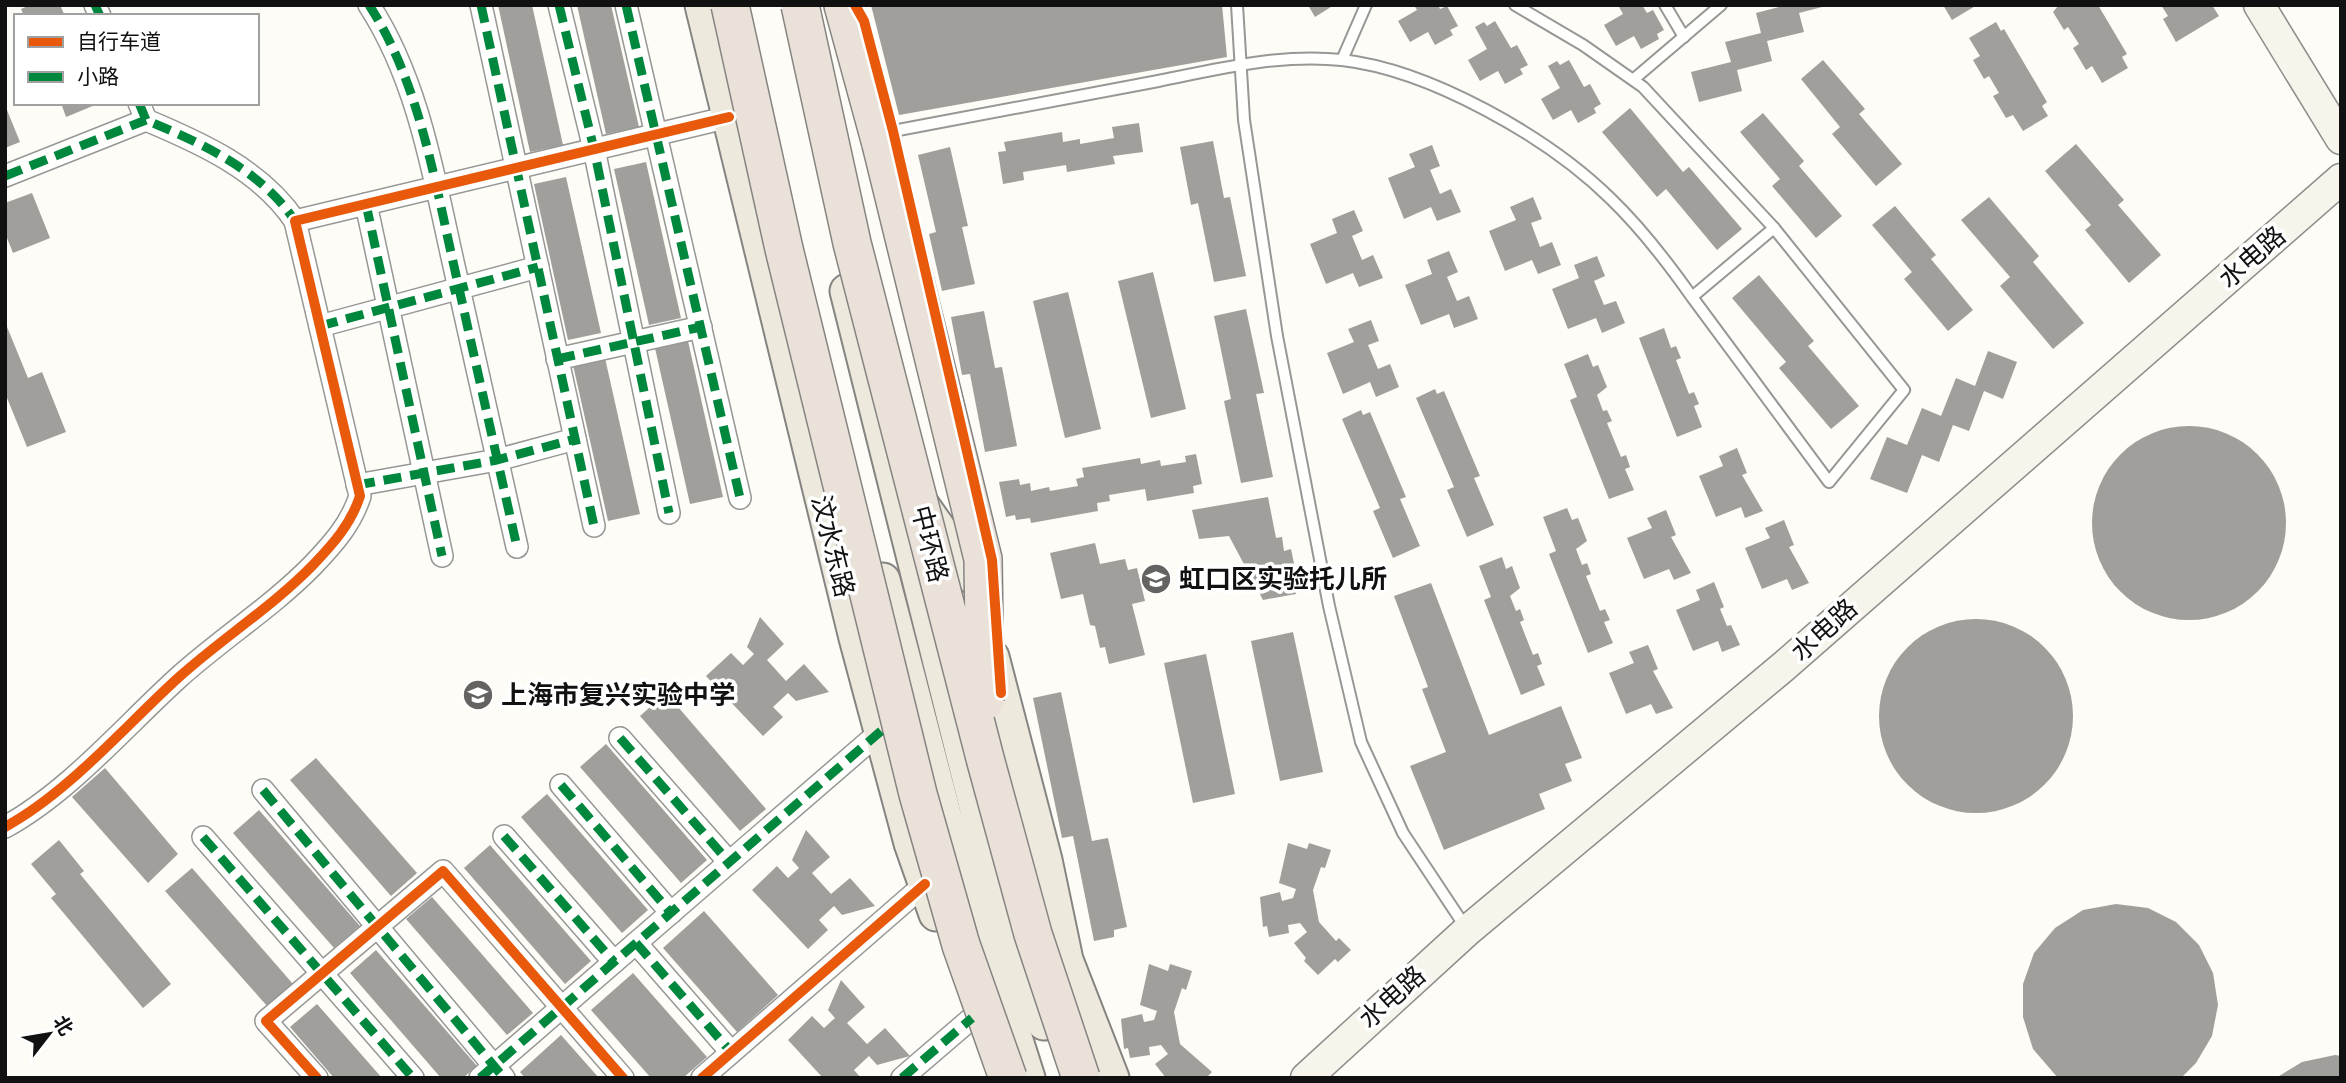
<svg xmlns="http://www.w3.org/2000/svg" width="2346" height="1083" font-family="'Zilla Slab','Noto Sans SC',serif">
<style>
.building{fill:#a19f9c}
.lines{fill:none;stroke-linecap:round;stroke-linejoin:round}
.lane-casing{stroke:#979795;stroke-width:14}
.street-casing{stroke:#979795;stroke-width:24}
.secondary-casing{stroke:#8e8d8b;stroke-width:33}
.primary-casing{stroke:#858482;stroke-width:37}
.highway-casing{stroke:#858482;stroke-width:40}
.lane{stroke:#fffffe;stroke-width:10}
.street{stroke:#fffffe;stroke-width:21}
.secondary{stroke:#f6f4eb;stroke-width:30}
.primary{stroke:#ede9dc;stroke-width:33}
.highway{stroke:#eae1d8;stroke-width:37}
.highway-bridge-casing{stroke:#858482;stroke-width:40;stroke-linecap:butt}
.highway-bridge{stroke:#eae1d8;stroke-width:37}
.quiet{stroke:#00873e;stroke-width:9;stroke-dasharray:18 9;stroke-linecap:butt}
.cycleway-casing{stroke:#fff;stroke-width:15}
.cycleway{stroke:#e8590c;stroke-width:10}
.labels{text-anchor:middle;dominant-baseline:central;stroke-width:7;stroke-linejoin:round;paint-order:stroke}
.street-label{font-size:26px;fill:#111;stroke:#fff}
.poi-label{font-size:26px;font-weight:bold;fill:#111;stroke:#fff;text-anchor:start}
</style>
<rect width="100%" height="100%" fill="#fdfcf7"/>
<!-- building -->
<g class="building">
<polygon points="30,5 60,5 65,16 24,16 21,9"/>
<polygon points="498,5 532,5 563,145 530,152"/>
<polygon points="577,5 611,5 639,127 606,134"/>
<polygon points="871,5 1222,5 1227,57 899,115"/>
<polygon points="1308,5 1334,5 1315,17"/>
<polygon points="1414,5 1438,5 1440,9 1447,6 1458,26 1450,30 1453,35 1435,45 1428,32 1410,42 1398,21 1417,10"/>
<polygon points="1618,5 1642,5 1647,13 1653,10 1664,30 1657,34 1659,39 1641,49 1634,36 1616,46 1604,25 1623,14"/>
<polygon points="1787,5 1826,6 1799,13 1804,32 1767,41 1772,61 1737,70 1742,91 1699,102 1691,72 1731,62 1725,42 1761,33 1756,13"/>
<polygon points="1943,5 1977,5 1952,20"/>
<polygon points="2059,5 2098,5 2127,54 2122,57 2128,68 2102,83 2092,66 2086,70 2073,48 2079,44 2068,27 2064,30 2053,12"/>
<polygon points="2161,5 2212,5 2219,16 2176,42 2163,19 2168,16"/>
<polygon points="1495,21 1511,48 1517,45 1528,65 1520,69 1523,74 1505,84 1498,71 1480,81 1468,60 1487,49 1475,27 1484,22 1487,26"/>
<polygon points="1996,22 2001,31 2004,29 2047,102 2042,106 2048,116 2023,131 2013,115 2006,118 1993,96 1999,93 1989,76 1984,79 1973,60 1980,56 1969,38"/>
<polygon points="1569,60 1584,87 1590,84 1601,104 1594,108 1596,113 1578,123 1571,110 1553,120 1541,99 1560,88 1548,66 1557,61 1560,65"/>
<polygon points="1823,60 1865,109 1859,114 1902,164 1876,186 1832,134 1840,127 1801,79"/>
<polygon points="61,103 100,103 66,117"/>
<polygon points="5,105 20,142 5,148"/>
<polygon points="1630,108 1683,172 1689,167 1742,229 1717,250 1666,189 1657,197 1602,132"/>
<polygon points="1763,113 1804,161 1799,166 1842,216 1816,238 1772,186 1780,179 1740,132"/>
<polygon points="1139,123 1143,152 1113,156 1115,164 1067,172 1066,165 1023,172 1024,180 1003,184 998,152 1006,151 1004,142 1062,132 1063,142 1080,139 1080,144 1114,138 1112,127"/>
<polygon points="1213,141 1224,198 1230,197 1246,276 1214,282 1198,203 1191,205 1180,147"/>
<polygon points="2076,144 2124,200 2118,205 2161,255 2129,283 2085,230 2091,225 2045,171"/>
<polygon points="1432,145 1440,166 1430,170 1440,194 1451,189 1461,212 1437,221 1431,207 1404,219 1388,178 1415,167 1409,154"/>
<polygon points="950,147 968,226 962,227 975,284 942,291 929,234 936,232 918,155"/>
<polygon points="646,162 681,318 649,325 614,169"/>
<polygon points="566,177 601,333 568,340 534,184"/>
<polygon points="32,193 50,238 13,253 5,233 5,203"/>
<polygon points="1533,197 1542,219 1531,223 1540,247 1552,242 1561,265 1538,274 1532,260 1505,271 1489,231 1516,220 1510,207"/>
<polygon points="1989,197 2039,256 2033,262 2084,323 2053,349 2000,286 2010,277 1961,220"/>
<polygon points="1895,206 1936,255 1931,259 1973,310 1948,331 1904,279 1912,272 1872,225"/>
<polygon points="1354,210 1363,231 1352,236 1362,260 1373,255 1383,278 1359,287 1353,273 1326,284 1310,244 1337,233 1332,219"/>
<polygon points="1449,251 1458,272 1447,277 1457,301 1469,296 1478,319 1454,328 1449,314 1421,325 1405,285 1432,274 1427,260"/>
<polygon points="1597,256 1605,276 1594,281 1604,305 1616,301 1625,323 1602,333 1596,318 1568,329 1552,289 1579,278 1574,265"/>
<polygon points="1153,272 1186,409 1151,418 1118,281"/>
<polygon points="1759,275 1814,341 1808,346 1859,406 1831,429 1779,368 1786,362 1732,298"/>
<polygon points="1068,292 1101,429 1065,438 1033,301"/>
<polygon points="1246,309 1264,393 1256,394 1273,477 1241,483 1224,401 1231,399 1214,316"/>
<polygon points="984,311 995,368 1002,367 1017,446 985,452 970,374 962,375 951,317"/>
<polygon points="1371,320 1379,341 1368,345 1378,369 1390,364 1399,387 1376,397 1370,382 1343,394 1327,353 1354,342 1348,329"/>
<polygon points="5,322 28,378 42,372 66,432 27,447 5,393"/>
<polygon points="1664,328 1671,348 1676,346 1681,358 1676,360 1689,394 1694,392 1699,404 1694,406 1702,427 1677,437 1639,338"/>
<polygon points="688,341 723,497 690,504 655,348"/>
<polygon points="1988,351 2017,362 2003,399 1984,391 1969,431 1953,425 1939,462 1922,455 1907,493 1870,479 1887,437 1907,445 1922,408 1941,416 1956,378 1975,386"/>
<polygon points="1588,354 1593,367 1598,365 1607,387 1597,395 1603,411 1607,410 1612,421 1607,423 1621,457 1626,455 1630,467 1625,469 1634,490 1609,499 1570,400 1577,397 1564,364"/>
<polygon points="605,358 640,514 608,521 573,365"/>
<polygon points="1435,389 1437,394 1444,391 1480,476 1474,478 1494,525 1467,537 1447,490 1454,487 1416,398"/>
<polygon points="1361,410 1363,415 1370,412 1406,497 1400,499 1420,546 1393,558 1373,511 1380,508 1342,419"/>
<circle cx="2189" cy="523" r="97"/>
<polygon points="1737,448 1747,473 1742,475 1763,511 1745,518 1741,507 1716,517 1699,476 1723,466 1719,456"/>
<polygon points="1196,454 1202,484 1193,486 1194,493 1147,501 1145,489 1109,495 1110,501 1097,503 1098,511 1031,523 1030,518 1016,520 1015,515 1006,517 999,482 1019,479 1020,485 1030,483 1031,491 1049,487 1050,491 1078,486 1076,479 1084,477 1082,468 1140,458 1141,464 1160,460 1161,466 1186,462 1185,456"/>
<polygon points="1268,497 1276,538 1282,537 1284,551 1291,549 1297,578 1293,579 1296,594 1263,600 1229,536 1199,539 1192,510"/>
<polygon points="1567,508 1572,520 1578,518 1587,541 1576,549 1582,565 1587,563 1591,574 1586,576 1600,611 1605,609 1610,620 1604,622 1613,643 1588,653 1549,554 1556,551 1543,517"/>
<polygon points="1666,510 1676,535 1671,537 1691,573 1674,580 1669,569 1644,579 1627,538 1652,528 1647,518"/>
<polygon points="1784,520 1794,545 1789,547 1809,583 1792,590 1787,579 1762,589 1745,548 1770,538 1765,528"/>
<polygon points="1095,543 1100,564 1125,559 1128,570 1137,568 1145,601 1132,604 1145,655 1109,664 1105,647 1100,648 1095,626 1090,625 1083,594 1061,599 1050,553"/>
<polygon points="1502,557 1506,569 1512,566 1520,588 1510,596 1516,611 1520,609 1524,620 1520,622 1533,655 1538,653 1542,664 1537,666 1545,685 1521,695 1484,600 1491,597 1479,566"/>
<polygon points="1714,582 1724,607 1720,609 1727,626 1731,625 1740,645 1722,652 1718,641 1693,651 1676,610 1700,600 1696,590"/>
<polygon points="1431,583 1489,735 1561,706 1582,758 1565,764 1572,781 1539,794 1545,809 1444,850 1410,766 1446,752 1422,689 1428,687 1394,596"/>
<polygon points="760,617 784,644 767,660 786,681 804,664 829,692 796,701 788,693 773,707 783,717 763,736 706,676 731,653 743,665 754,654 747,647"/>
<circle cx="1976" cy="716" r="97"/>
<polygon points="1293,632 1323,772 1280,781 1251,641"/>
<polygon points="1648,645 1658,669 1653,671 1673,708 1656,714 1651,704 1626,714 1609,673 1634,663 1629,652"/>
<polygon points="1206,654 1235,794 1193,803 1164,663"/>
<polygon points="1061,692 1092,841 1108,838 1127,927 1114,930 1114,937 1094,941 1073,836 1062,838 1033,698"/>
<polygon points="666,693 766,809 740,831 640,716"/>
<polygon points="606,744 707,860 681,883 580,767"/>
<polygon points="316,758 417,873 391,896 290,780"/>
<polygon points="105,768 178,854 148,883 72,797"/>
<polygon points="547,794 648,910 622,933 521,817"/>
<polygon points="259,810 360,926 334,948 233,833"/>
<polygon points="806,830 830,857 812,873 831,894 850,878 875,906 842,915 834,906 819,920 828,930 808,949 752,890 777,866 788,878 799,868 792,860"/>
<polygon points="59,840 84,871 80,874 171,984 143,1008 51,898 56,894 31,864"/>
<polygon points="1288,843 1307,849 1309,843 1331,850 1325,868 1321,867 1313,890 1319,922 1336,941 1339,938 1351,950 1338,962 1335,959 1318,975 1304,961 1306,958 1294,943 1307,932 1300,923 1288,925 1289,933 1269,937 1267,926 1263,927 1260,897 1280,892 1282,901 1293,898 1296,889 1279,883"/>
<polygon points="490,845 591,961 565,984 464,868"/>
<polygon points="192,868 293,984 267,1006 165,891"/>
<polygon points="432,897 533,1013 507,1035 406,919"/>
<polygon points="2116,904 2148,908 2176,922 2199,945 2213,973 2218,1005 2212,1036 2196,1063 2181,1078 2058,1078 2033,1049 2023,1017 2023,984 2034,953 2055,928 2083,910"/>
<polygon points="704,911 778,995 737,1032 663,948"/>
<polygon points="376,950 477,1066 463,1078 441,1078 350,973"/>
<polygon points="1149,964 1168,971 1170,964 1192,971 1186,990 1182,988 1174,1012 1180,1044 1212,1072 1206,1078 1166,1078 1155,1064 1168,1054 1161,1045 1149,1047 1150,1055 1130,1058 1128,1048 1124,1049 1121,1019 1142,1014 1144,1022 1154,1020 1157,1011 1140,1005"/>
<polygon points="633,973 707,1057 683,1078 651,1078 591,1010"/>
<polygon points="841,980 865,1007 847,1023 867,1044 885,1028 910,1056 877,1065 869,1056 854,1070 861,1078 823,1078 788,1040 812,1016 824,1028 835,1018 828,1010"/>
<polygon points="317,1004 382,1078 334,1078 290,1027"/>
<polygon points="561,1035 599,1078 525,1078 520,1072"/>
<polygon points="2335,1055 2341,1056 2341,1078 2276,1078 2302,1062"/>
</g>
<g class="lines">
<!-- lane casing -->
<g class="lane-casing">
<g id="lane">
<polyline points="1237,5 1244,120 1277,336 1329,606 1361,742 1403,833 1466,928"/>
<polyline points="1515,5 1583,45 1643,87 1774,228"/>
<polyline points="1665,5 1684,37"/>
<polyline points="1342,60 1366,5"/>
<polyline points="1634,79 1721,5"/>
<path d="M893,131C980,114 1067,98 1153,82C1214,70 1279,53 1342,60C1430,70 1548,137 1611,199C1641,228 1668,263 1692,297L1829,482L1904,390L1774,228L1692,297"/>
</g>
</g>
<!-- street casing -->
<g class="street-casing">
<g id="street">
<polyline points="95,5 100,16"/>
<path d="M369,5C419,82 434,178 454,266C475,360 496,454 517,547"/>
<polyline points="481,5 594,526"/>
<polyline points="559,5 594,149 669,513"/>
<polyline points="626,5 740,498"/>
<path d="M139,103L146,120C201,143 261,170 295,221"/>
<polyline points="5,176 146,120"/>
<polyline points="366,204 442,556"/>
<polyline points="320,326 538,267"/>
<polyline points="557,359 701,327"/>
<polyline points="357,485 497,460 575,439"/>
<polyline points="620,738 729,862"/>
<polyline points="561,785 671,913"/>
<polyline points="263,790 504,1078"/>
<path d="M5,827C69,792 124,727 178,678C221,639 272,607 313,565C333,544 351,524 360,496L295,221L729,117"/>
<polyline points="504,836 614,962"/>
<polyline points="203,837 413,1078"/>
<polyline points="636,943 731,1052"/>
<polyline points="317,1078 266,1021 443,871 623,1078"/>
<polyline points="480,1078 881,731"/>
<polyline points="702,1078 925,884"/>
<polyline points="902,1078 972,1018"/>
</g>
</g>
<!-- secondary casing -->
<g class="secondary-casing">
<g id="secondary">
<polyline points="2259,5 2341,139"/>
<polyline points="1306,1078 1468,930 1783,667 2341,179"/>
</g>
</g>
<!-- primary casing -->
<g class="primary-casing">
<g id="primary">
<polyline points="702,5 856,638 911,843 936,914"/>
<polyline points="847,291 980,822 1044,1023"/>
<polyline points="922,505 973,577"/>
<polyline points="883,580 944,814 1028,1078"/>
<polyline points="992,657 1045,860 1066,960 1112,1078"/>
</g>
</g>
<!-- highway casing -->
<g class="highway-casing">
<polyline id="highway" points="843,5 881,144"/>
</g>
<!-- lane -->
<use href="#lane" class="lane"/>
<!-- street -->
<use href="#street" class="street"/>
<!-- secondary -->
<use href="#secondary" class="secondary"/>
<!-- primary -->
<use href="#primary" class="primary"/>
<!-- highway -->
<use href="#highway" class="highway"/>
<!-- highway-bridge casing -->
<g class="highway-bridge-casing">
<g id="highway-bridge">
<polyline points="730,5 784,249 918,794 961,945 1008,1078"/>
<polyline points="800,5 852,243 986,762 1033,934 1081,1078"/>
<polyline points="881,144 983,559 985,701"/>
</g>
</g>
<!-- highway-bridge -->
<use href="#highway-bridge" class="highway-bridge"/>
<!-- quiet -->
<g class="quiet">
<polyline points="95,5 100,16"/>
<path d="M369,5C419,82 434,178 454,266C475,360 496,454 517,547"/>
<polyline points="481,5 594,526"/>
<polyline points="559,5 594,149 669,513"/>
<polyline points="626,5 740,498"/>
<path d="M139,103L146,120C201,143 261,170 295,221"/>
<polyline points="5,176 146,120"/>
<polyline points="366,204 442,556"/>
<polyline points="320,326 538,267"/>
<polyline points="557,359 701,327"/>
<polyline points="357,485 497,460 575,439"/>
<polyline points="620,738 729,862"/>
<polyline points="561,785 671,913"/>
<polyline points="263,790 504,1078"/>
<polyline points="504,836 614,962"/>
<polyline points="203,837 413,1078"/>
<polyline points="636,943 731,1052"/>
<polyline points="480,1078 881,731"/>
<polyline points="902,1078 972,1018"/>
</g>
<!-- cycleway casing -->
<g class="cycleway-casing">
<g id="cycleway">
<polyline points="855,5 864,21 893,131 992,560 1001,693"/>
<path d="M5,827C69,792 124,727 178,678C221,639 272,607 313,565C333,544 351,524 360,496L295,221L729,117"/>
<polyline points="317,1078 266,1021 443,871 623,1078"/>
<polyline points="702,1078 925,884"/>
</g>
</g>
<!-- cycleway -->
<use href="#cycleway" class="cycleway"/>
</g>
<!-- icons -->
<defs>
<g id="school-disc" transform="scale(1.575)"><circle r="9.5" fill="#646362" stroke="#fff"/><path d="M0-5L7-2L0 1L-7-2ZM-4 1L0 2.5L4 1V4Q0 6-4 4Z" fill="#fff"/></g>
</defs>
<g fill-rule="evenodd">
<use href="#school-disc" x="1156" y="579"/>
<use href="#school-disc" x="478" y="695"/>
</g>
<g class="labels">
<!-- street labels -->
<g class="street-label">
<text transform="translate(2252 257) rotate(-41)">水电路</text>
<text transform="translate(930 544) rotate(76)">中环路</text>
<text transform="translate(833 546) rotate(76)">汶水东路</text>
<text transform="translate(1824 630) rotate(-42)">水电路</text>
<text transform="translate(1392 997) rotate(-42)">水电路</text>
</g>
<!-- poi labels -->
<g class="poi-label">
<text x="1179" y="579">虹口区实验托儿所</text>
<text x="501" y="695">上海市复兴实验中学</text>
</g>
</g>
<!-- border -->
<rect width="2346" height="1083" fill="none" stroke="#111111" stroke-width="14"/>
<!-- legend -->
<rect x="14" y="14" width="245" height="91" fill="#ffffff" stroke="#a0a0a0" stroke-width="2"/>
<rect x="28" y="37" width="35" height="10" fill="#e8590c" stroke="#a0a0a0" stroke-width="2"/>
<text x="77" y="49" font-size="21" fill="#111111">自行车道</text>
<rect x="28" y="72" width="35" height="10" fill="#00873e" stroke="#a0a0a0" stroke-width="2"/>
<text x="77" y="84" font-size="21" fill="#111111">小路</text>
<!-- north arrow -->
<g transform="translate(49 1034) rotate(59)" stroke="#ffffff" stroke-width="5" paint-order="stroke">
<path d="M0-5L12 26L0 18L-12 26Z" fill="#111111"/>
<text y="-10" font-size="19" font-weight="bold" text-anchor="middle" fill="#111111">北</text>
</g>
</svg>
